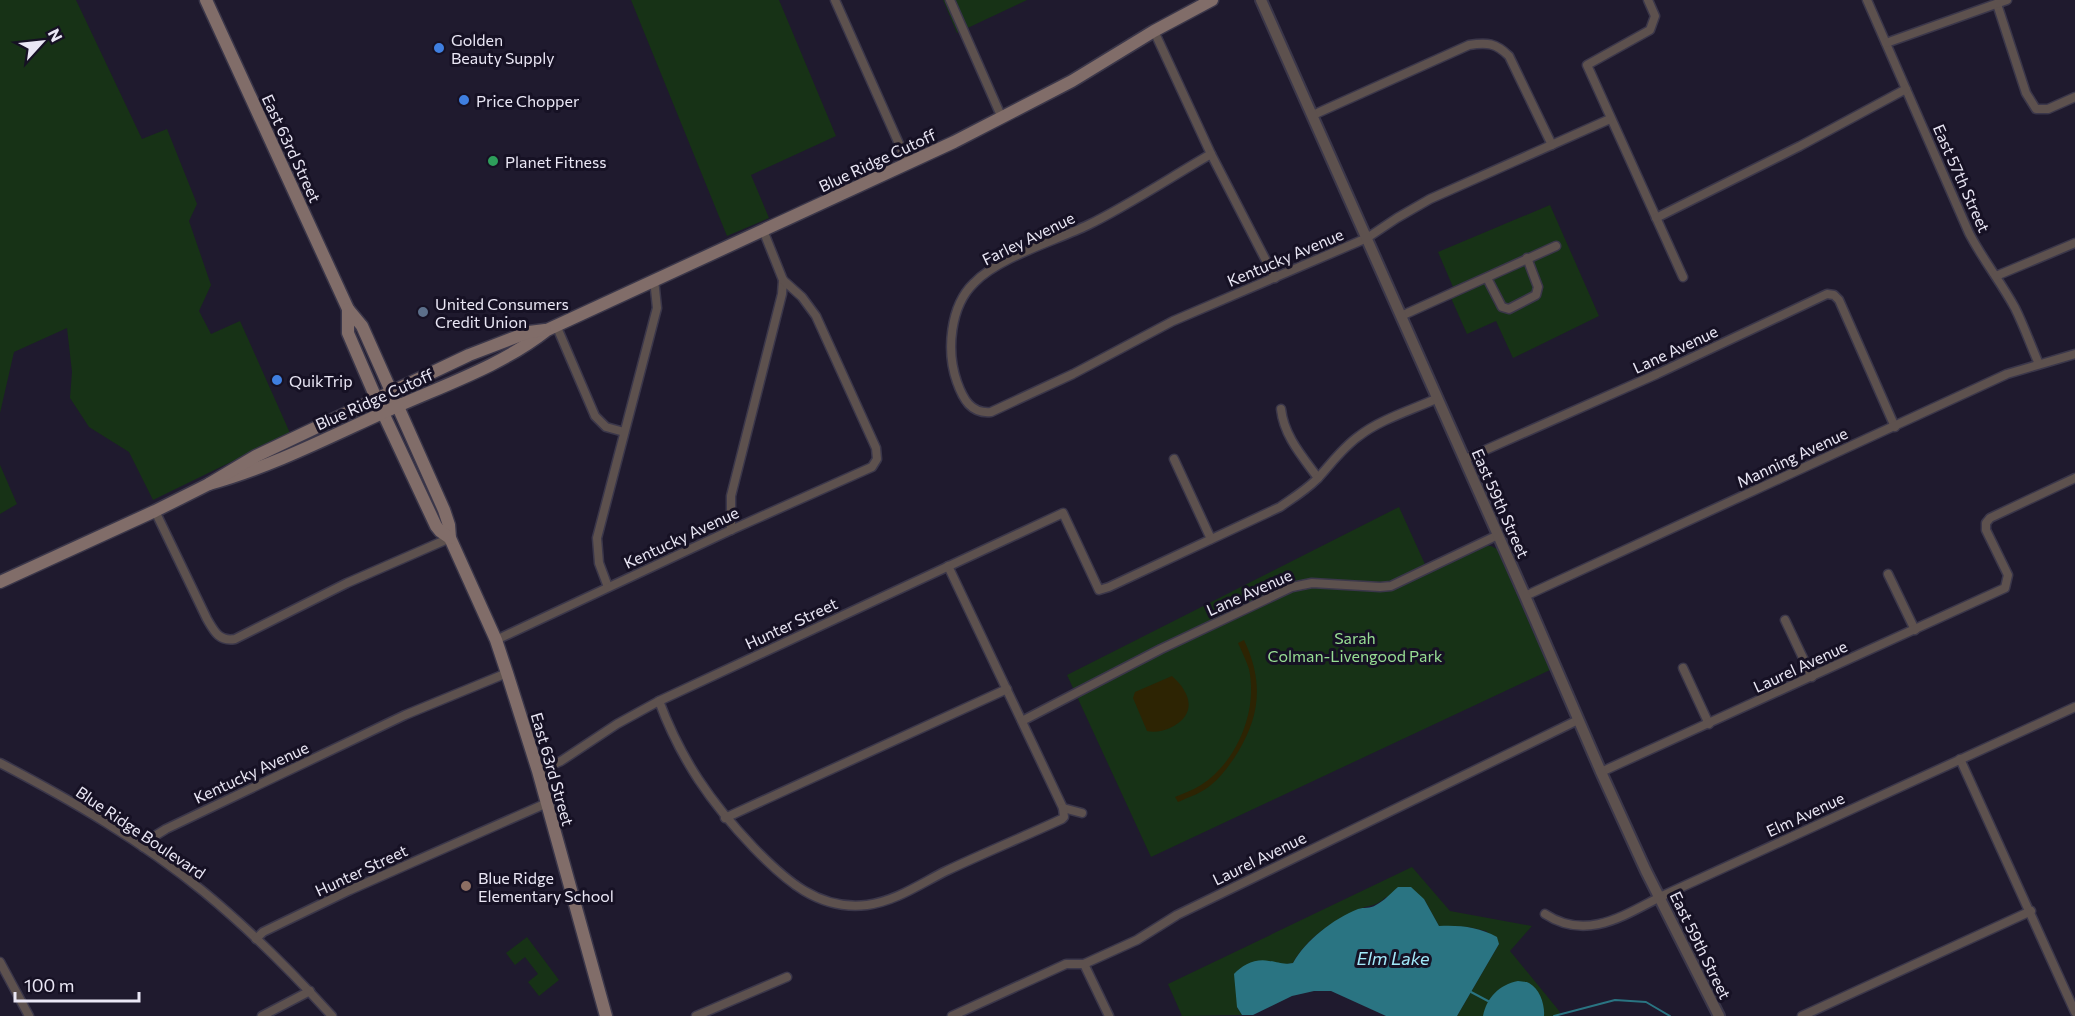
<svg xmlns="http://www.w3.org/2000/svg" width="2075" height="1016" font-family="Commissioner,sans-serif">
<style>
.green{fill:#173216}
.sand{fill:#2d2403}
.water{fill:#2a7482}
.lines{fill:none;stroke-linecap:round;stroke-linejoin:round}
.stream{stroke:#2a7482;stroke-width:2}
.minor-casing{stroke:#3b374a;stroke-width:11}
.tertiary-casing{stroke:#3b374a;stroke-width:14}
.secondary-casing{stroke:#3b374a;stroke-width:15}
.minor{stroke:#5d514e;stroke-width:8}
.tertiary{stroke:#5d514e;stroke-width:10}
.secondary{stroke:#816d69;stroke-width:12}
.shop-dot{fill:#3f7fe0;stroke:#161124;stroke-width:2}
.leisure-dot{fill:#2e9e5b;stroke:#161124;stroke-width:2}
.service-dot{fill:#5c6f8a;stroke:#161124;stroke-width:2}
.education-dot{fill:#8d6e63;stroke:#161124;stroke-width:2}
.labels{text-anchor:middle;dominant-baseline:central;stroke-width:6;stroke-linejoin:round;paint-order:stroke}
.poi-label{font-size:16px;fill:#eae7f5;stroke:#161124;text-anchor:start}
.street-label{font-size:16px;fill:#eae7f5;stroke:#161124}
.park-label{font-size:16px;fill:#98de94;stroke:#161124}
.water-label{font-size:18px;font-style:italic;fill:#a3eafa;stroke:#161124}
</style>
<rect width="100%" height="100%" fill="#1f1a2e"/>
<!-- green -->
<g class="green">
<polygon points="0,0 76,0 142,139 167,129 197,204 189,221 211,285 199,311 211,334 240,321 290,433 153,500 129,452 89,427 70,398 72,372 67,328 14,352 0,413"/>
<polygon points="631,0 779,0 836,136 751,175 769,218 727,236"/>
<polygon points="943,0 1027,0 957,33"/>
<polygon points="1550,205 1599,316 1513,358 1496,321 1467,334 1451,298 1453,287 1438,252"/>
<polygon points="0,465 17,504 0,514"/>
<polygon points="1399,507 1429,573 1486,546 1491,546 1497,549 1550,670 1151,857 1067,675"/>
<path d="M1412,867L1450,911L1532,926L1510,951L1560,1012L1558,1016H1457L1499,944L1486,931L1468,927L1439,926L1424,899L1386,897C1374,908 1370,904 1357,910C1332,921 1306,939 1293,963L1281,965L1269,961L1237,1007L1242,1015L1182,1016L1168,984Z"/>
<polygon points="527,937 559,980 539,996 528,982 538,974 525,957 515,965 506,953"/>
</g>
<!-- sand -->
<g class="sand">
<path d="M1244,640C1263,680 1261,714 1238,752C1231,763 1222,776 1211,785C1202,793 1189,797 1178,802L1175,797C1184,793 1193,790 1201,785C1237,762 1258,711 1249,669C1246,660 1242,652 1238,643Z"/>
<path d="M1172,676C1192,694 1197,715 1170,728C1163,731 1154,733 1147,731L1133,698L1135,692Z"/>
</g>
<!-- water -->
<g class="water">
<path d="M1398,887H1411L1424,899L1439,926C1460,925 1479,927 1497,937L1499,944L1457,1016H1386L1331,991H1314L1292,996L1253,1015H1242L1237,1007L1234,974C1242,965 1256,958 1269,961C1279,962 1282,965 1293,963C1306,940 1333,919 1358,909C1364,907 1370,909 1376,905C1384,901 1391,893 1398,887Z"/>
<path d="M1518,981C1522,982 1526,981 1529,983C1540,989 1545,1005 1544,1016H1483C1487,997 1499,985 1518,981Z"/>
</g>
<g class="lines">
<!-- stream -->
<g class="stream">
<polyline points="1471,992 1488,1001"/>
<polyline points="1554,1016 1615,1000 1646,1002 1670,1016"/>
</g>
<!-- minor casing -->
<g class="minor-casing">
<g id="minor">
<polyline points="835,0 908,164"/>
<polyline points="950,0 1002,118"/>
<polyline points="1648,0 1655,16 1650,30 1587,65 1683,277"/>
<path d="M1867,0L1969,233C1983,260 2001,282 2015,308C2024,326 2031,346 2039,364"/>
<polyline points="1997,4 2026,93 2036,109 2048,109 2075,97"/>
<polyline points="1154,31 1211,154 1275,278"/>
<polyline points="1886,43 2007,0"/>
<path d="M1313,115L1469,45C1487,42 1496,43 1509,56L1552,145"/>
<path d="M1211,154C1171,177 1129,205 1088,225C1055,241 999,257 974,283C950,306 946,351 957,382C963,399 971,414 991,412L1073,374L1173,321L1367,238L1397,218L1430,199L1610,119"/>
<polyline points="1656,218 1800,146 1906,89"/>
<polyline points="1996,276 2075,243"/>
<polyline points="1487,278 1502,307 1509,309 1536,295 1538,287 1527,258"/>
<polyline points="1401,316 1556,246"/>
<polyline points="556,325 595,416 606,427 624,432"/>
<path d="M1281,409C1284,436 1302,456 1318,478"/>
<polyline points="1174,459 1211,539"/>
<polyline points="1465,459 1657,374 1827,294 1834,295 1839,300 1895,427"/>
<path d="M155,511L207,619C214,631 219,642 235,639L347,583L450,538"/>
<polyline points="731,530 731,496 782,294 783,280"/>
<polyline points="948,566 1063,808 1082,813"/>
<polyline points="1888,574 1915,630"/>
<polyline points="608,587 599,563 597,538 657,308 654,279"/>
<polyline points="1525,596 2007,374 2075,354"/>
<polyline points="1785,620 1812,677"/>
<polyline points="496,640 731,530 872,467 877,459 876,448 816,316 802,297 783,280 763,230"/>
<polyline points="1683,668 1709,724"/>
<path d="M659,701C681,760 711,803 754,848C785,880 819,911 867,905C896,901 920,884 946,871C984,853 1023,837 1062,819L1064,817L1063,808"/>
<polyline points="1022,721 1161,649 1292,587 1312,583 1380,587 1391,586 1498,535"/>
<polyline points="1960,759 2075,1012"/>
<path d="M0,763C71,800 142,841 204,892C250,930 292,972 332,1016"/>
<path d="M538,771L561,761L617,724L659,701L1063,513L1099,590L1109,587L1280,507C1293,498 1306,490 1317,479C1331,464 1342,448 1359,436C1381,419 1412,410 1438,398"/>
<polyline points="1601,772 2005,588 2008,575 1986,530 1986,523 1990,518 2075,478"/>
<polyline points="725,818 1007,689"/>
<polyline points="143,847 153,837 166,829 405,715 507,673"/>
<path d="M1545,914C1586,941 1623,916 1660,897L2075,707"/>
<polyline points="256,939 263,932 350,890 547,803"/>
<polyline points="0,962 29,1016"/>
<polyline points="1084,964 1109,1016"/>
<polyline points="262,1016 310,991"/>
<polyline points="696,1016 787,977"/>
<polyline points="952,1016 1066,964 1084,964 1137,940 1177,915 1578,720"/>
<polyline points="1802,1016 2031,911"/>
</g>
</g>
<!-- tertiary casing -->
<g class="tertiary-casing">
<polyline id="tertiary" points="1261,0 1525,596 1601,772 1646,871 1719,1016"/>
</g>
<!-- secondary casing -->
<g class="secondary-casing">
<g id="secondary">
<polyline points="206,0 348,309 362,326 444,510 449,525 450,538 496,640 507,673 538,771 606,1016"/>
<polyline points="348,309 348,333 376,398 436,526 440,531 450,538"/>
<path d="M209,484C275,466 337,433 400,405C450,383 504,364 547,330L954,142L1072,81L1154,31L1212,0"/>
<polyline points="0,582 155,511 209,484 256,456 469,355 529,332 545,330"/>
</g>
</g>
<!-- minor -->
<use href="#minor" class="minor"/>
<!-- tertiary -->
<use href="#tertiary" class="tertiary"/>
<!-- secondary -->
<use href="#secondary" class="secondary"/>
</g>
<!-- markers -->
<g class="shop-dot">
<circle cx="439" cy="48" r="6"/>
<circle cx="464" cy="100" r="6"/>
<circle cx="277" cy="380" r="6"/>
</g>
<circle class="leisure-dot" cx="493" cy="161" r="6"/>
<circle class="service-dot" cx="423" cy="312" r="6"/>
<circle class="education-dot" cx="466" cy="886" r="6"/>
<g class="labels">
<!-- poi labels -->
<g class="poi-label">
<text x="451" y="39">Golden<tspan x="451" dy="18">Beauty Supply</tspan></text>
<text x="476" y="100">Price Chopper</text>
<text x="505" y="161">Planet Fitness</text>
<text x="435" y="303">United Consumers<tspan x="435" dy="18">Credit Union</tspan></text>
<text x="289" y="380">QuikTrip</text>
<text x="478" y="877">Blue Ridge<tspan x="478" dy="18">Elementary School</tspan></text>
</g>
<!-- street labels -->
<g class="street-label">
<text transform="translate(292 148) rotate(65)">East 63rd Street</text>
<text transform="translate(877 160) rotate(-25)">Blue Ridge Cutoff</text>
<text transform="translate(1962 178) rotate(66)">East 57th Street</text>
<text transform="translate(1028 238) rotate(-26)">Farley Avenue</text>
<text transform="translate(1285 257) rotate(-23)">Kentucky Avenue</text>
<text transform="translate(1675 349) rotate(-25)">Lane Avenue</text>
<text transform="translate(374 399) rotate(-24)">Blue Ridge Cutoff</text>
<text transform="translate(1792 457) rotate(-25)">Manning Avenue</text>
<text transform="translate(1501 503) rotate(66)">East 59th Street</text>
<text transform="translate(681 537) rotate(-25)">Kentucky Avenue</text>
<text transform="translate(1249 592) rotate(-24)">Lane Avenue</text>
<text transform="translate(791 623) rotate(-25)">Hunter Street</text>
<text transform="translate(1800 666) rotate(-25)">Laurel Avenue</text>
<text transform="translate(553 769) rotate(74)">East 63rd Street</text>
<text transform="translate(251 772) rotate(-25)">Kentucky Avenue</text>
<text transform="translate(1805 814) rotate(-25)">Elm Avenue</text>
<text transform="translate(141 832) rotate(34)">Blue Ridge Boulevard</text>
<text transform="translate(1259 858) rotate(-26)">Laurel Avenue</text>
<text transform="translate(361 870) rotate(-25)">Hunter Street</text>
<text transform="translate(1701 945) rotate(64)">East 59th Street</text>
</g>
<!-- park labels -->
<g class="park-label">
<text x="1355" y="637">Sarah<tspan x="1355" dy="18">Colman-Livengood Park</tspan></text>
</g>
<!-- water labels -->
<g class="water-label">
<text x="1393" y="958">Elm Lake</text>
</g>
</g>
<!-- north arrow -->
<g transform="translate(42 42) rotate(63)" stroke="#161124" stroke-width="4.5" paint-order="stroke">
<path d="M0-4.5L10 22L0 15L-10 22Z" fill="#eae7f5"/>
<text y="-9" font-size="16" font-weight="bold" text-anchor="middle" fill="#eae7f5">N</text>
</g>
<!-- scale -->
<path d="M15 992v9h124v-9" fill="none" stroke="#eae7f5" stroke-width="3"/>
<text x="24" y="992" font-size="18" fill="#eae7f5" stroke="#161124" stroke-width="4.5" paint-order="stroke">100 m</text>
</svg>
